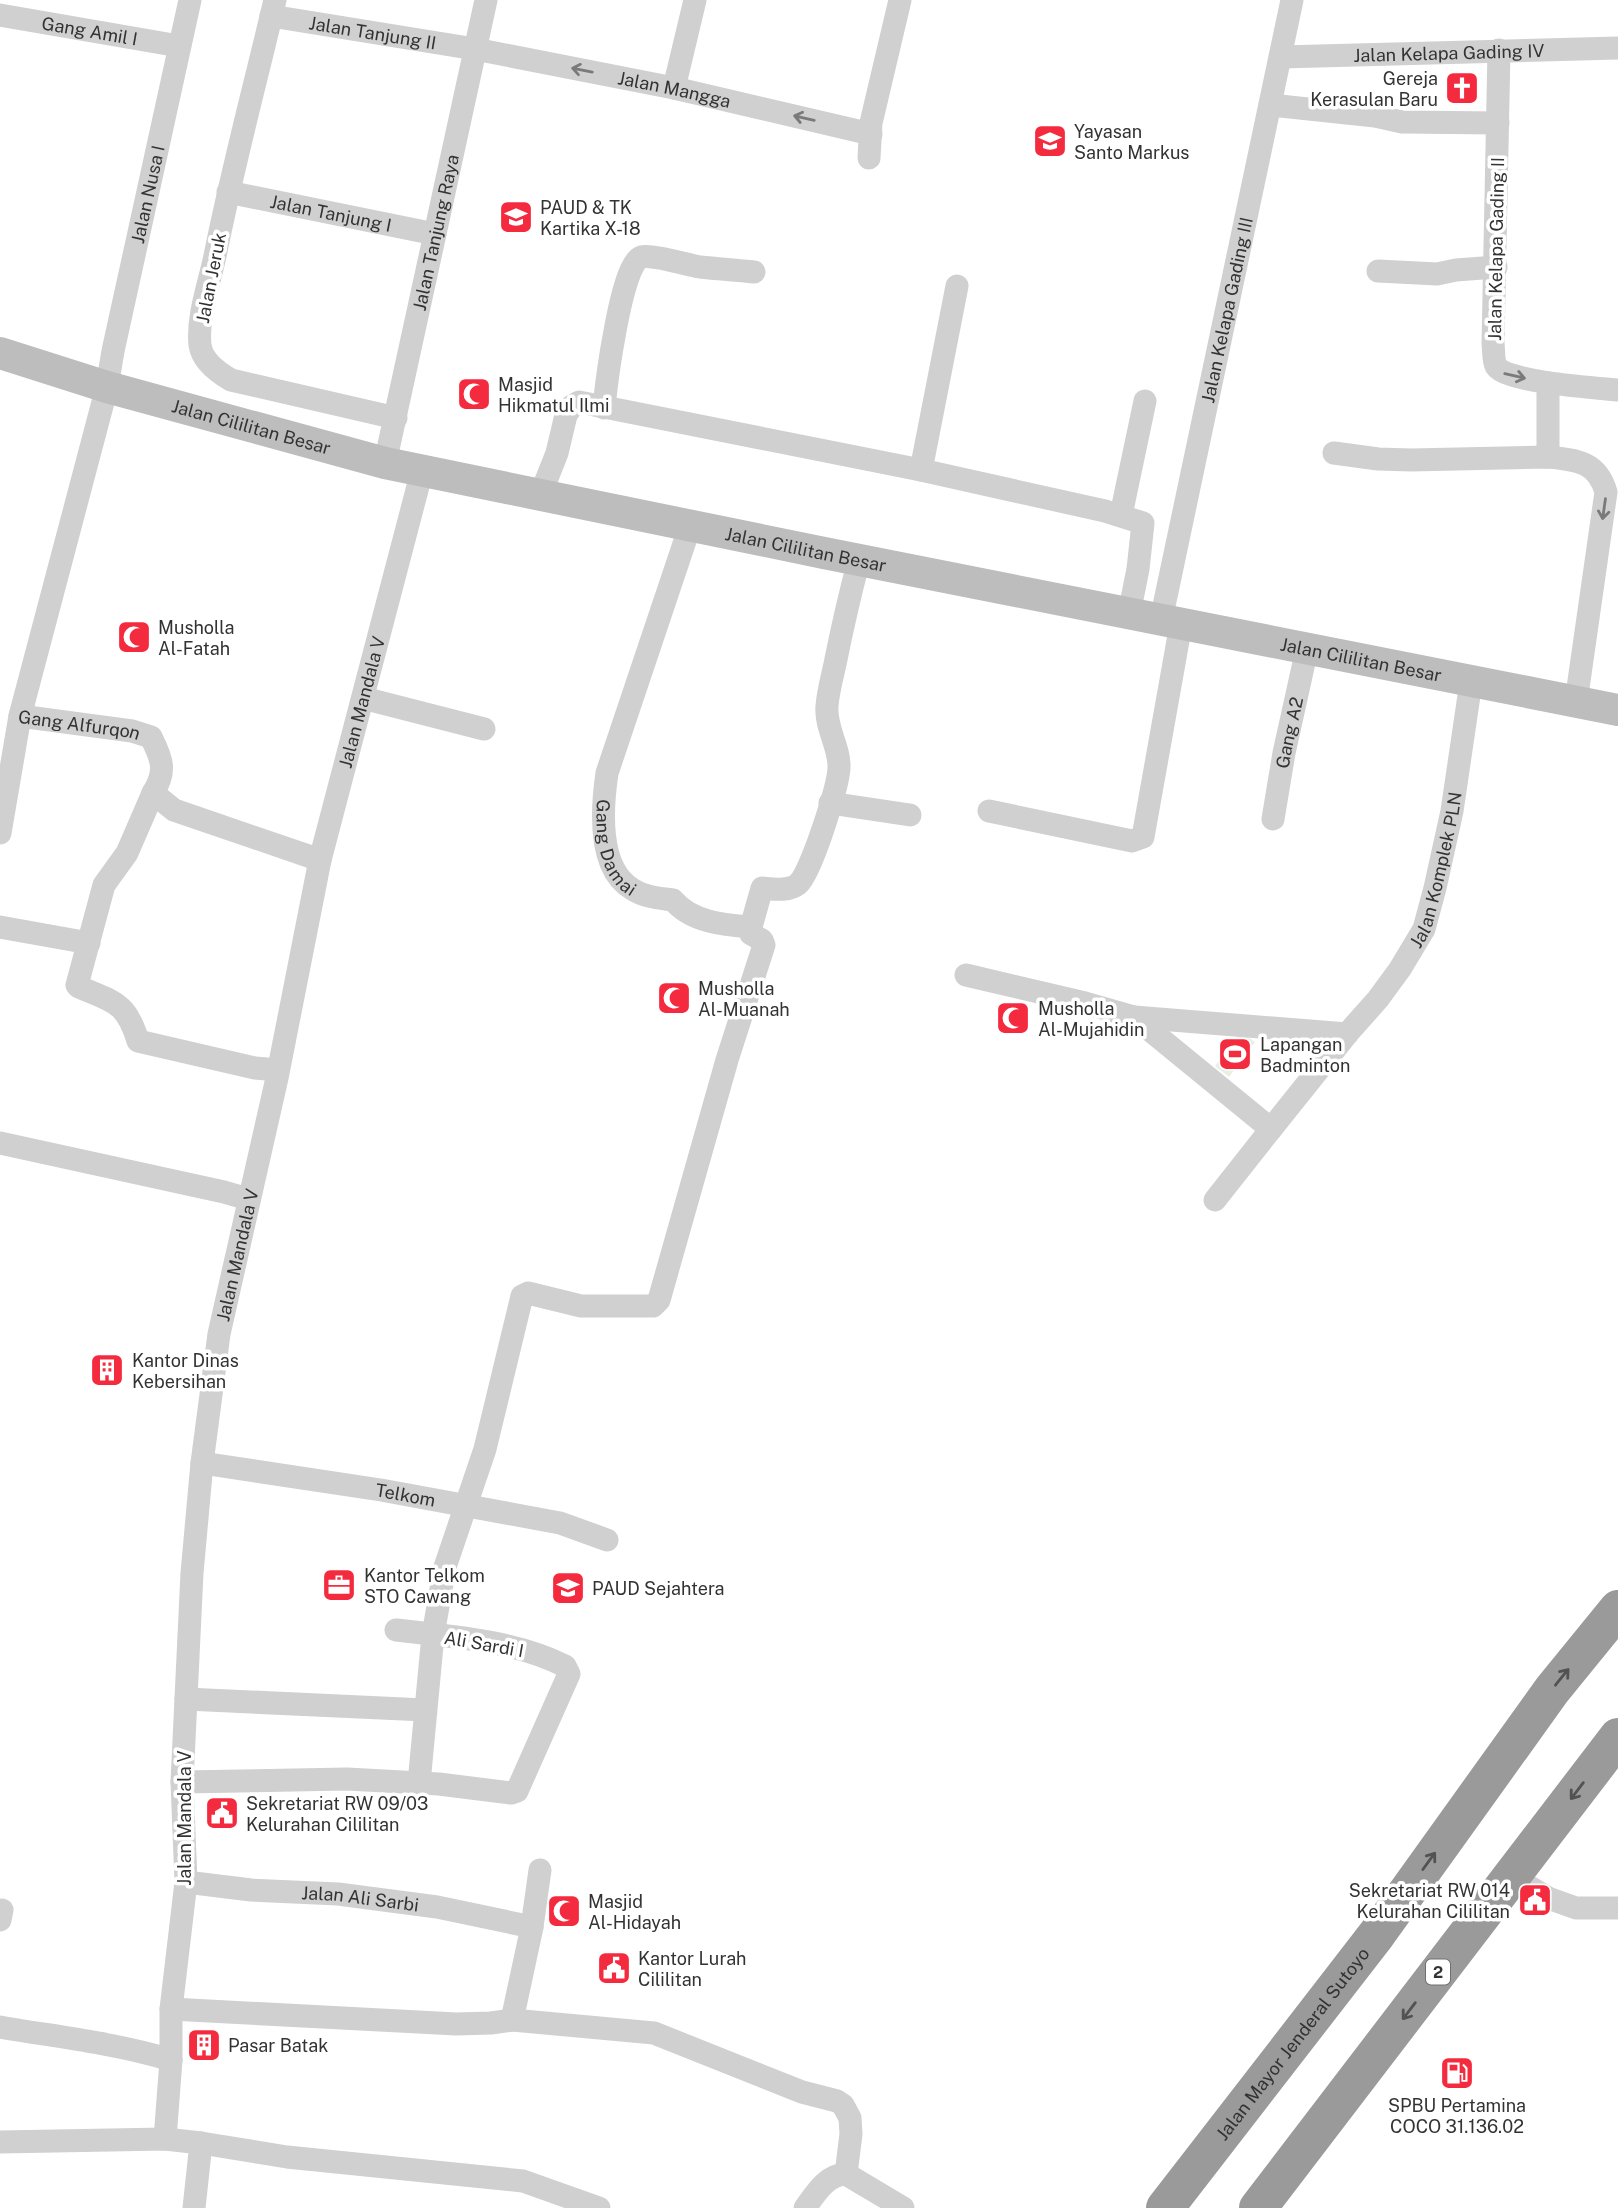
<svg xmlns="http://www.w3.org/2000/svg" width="1618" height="2208" font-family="'Public Sans',sans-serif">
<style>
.green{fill:#e9f0e1}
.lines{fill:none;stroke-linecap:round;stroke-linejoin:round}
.street{stroke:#d0d0d0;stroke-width:23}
.secondary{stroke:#bdbdbd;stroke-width:32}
.highway{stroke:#9a9a9a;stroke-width:38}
.oneway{stroke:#7a7a7a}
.oneway2{stroke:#525252}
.labels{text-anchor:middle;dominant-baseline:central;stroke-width:7;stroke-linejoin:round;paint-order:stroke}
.shield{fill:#fff;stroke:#707070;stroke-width:2}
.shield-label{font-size:16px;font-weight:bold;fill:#333}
.street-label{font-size:18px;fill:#333;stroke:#fff}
.poi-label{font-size:18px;fill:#333;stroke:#fff;text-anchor:start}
</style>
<rect width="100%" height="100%" fill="#fff"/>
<!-- green -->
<polygon class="green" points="1240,1032 1255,1042 1229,1077 1215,1066"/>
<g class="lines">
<!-- street -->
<g class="street">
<path d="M275,0C255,85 232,170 215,256C209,284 197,317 200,345C202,361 219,373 231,380L396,418"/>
<path id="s1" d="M0,15L179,46"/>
<path id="s2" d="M271,16L475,49L674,88L871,134"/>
<path d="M1499,50L1493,344C1494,350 1493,360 1496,366C1505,382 1597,388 1618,390"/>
<path id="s3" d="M1281,57L1618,48"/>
<polyline points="674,88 695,0"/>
<polyline points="1270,105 1375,116 1402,122 1498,123"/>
<polyline points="869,158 871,123 900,0"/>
<path id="s4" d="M228,192L435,234"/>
<polyline points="1378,271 1437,274 1456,270 1496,267"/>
<path d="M604,408C606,386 621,264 641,257C653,254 687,265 700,267C718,269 736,270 754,272"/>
<path d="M1334,453L1378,459L1411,460L1548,457C1576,460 1597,461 1606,492L1576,702"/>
<polyline points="1548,457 1548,383"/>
<path id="s5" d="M385,463L486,0"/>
<polyline points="921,470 957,286"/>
<polyline points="540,496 557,453 566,415 572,406 579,402 921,470 1105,511 1143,523 1138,569 1129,614"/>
<polyline points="1121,515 1145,401"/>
<path id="s6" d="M690,526L607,773C602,807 597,868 632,889C644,897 659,898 673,900C691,922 724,925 751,927"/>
<path id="s7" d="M1161,620L1292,0"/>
<polyline points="363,698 484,729"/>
<path id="s8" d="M20,716L132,731L151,737C162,759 167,771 153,793L174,810L320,860"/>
<path d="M153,793L127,853L104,885L77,985L79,987C113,1002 126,1001 138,1041L255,1068L278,1070"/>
<polyline points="830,803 910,815"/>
<polyline points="989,811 1132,841 1143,837 1181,624"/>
<path id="s9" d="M1273,819L1284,753L1307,649"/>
<path id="s10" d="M0,833L20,716L107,387L113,351L190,0"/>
<polyline points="0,927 89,943"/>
<path d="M751,927L762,888C773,889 788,892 798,884C811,873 838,787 839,768C840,747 825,728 827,706C828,692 832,678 835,664C842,629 850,594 859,560"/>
<path id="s11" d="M966,975L1085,1003L1134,1017L1271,1129L1347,1034L1378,999L1400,969L1424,929L1435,888L1452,811L1471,682"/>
<polyline points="1134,1017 1347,1034"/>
<polyline points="0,1143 224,1192 248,1199"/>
<polyline points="1215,1200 1271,1129"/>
<path id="s12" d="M202,1463L381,1490L560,1523L607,1540"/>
<polyline points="186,1699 425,1710"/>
<path d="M182,1782L347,1779L439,1784L511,1793L517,1791L569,1674L565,1666C513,1640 453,1637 396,1630"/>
<polyline points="419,1783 433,1635 441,1589 445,1567 485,1449 522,1296 528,1293 581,1306 653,1306 659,1300 727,1060 764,945 762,940 751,934 751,927"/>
<polyline points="1511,1876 1548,1898 1576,1908 1618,1908"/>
<path id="s13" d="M186,1882L251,1890L338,1894L437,1907L532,1927"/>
<polyline points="0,1920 2,1910"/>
<polyline points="171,2009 456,2024 491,2023 512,2020 654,2033 802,2092 837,2101 843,2105 850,2118 851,2134 846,2174"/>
<polyline points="512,2020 532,1927 540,1870"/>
<path d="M0,2027C57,2037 115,2043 171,2060"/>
<path id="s14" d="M165,2139L171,2060V2009L186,1882L182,1782L192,1573L202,1463L219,1334L277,1078L320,860L422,471"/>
<polyline points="0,2142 165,2139 201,2143 287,2157 523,2181 599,2208"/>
<polyline points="194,2208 201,2143"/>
<path d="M805,2208C816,2193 826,2175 846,2174L903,2208"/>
</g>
<!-- secondary -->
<path class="secondary" id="s15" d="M0,353L107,387L385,463L824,553L1618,710"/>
<!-- highway -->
<g class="highway">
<path id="s16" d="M1165,2208L1377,1934L1552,1690L1618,1609"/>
<polyline points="1258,2208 1618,1737"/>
</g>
</g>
<!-- one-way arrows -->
<defs><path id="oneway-shaft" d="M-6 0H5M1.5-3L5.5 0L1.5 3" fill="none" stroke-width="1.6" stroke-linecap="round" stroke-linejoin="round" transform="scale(1.75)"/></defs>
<g class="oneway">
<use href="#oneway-shaft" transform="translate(582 70) rotate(-169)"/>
<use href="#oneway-shaft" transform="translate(804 118) rotate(-167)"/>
<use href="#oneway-shaft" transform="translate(1515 376) rotate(13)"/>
<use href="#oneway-shaft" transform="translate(1604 509) rotate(98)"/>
</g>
<g class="oneway2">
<use href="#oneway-shaft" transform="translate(1562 1677) rotate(-51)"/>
<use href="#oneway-shaft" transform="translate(1577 1791) rotate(127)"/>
<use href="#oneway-shaft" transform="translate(1429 1861) rotate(-54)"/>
<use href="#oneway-shaft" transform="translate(1409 2011) rotate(127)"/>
</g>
<!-- icons -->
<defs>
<g id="church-square" transform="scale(1.75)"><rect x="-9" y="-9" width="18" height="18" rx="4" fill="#f42b3e" stroke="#fff"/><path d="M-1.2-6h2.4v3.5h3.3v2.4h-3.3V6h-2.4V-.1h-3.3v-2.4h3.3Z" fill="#fff"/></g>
<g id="school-square" transform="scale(1.75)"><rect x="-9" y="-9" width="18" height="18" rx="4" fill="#f42b3e" stroke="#fff"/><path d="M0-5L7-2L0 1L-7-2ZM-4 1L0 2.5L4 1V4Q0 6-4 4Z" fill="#fff"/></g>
<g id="mosque-square" transform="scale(1.75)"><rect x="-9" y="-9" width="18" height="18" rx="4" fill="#f42b3e" stroke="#fff"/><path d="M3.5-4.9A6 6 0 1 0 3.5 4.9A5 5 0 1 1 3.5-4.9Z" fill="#fff"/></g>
<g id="stadium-square" transform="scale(1.75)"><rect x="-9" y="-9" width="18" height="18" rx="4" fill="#f42b3e" stroke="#fff"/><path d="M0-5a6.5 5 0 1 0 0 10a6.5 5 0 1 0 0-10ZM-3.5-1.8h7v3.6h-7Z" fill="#fff"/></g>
<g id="building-square" transform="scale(1.75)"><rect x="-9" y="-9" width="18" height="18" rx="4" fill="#f42b3e" stroke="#fff"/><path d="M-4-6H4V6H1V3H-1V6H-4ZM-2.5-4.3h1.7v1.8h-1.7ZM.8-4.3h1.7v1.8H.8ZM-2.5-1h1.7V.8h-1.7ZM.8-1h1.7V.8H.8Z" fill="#fff"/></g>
<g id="office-square" transform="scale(1.75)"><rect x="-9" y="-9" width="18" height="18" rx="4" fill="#f42b3e" stroke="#fff"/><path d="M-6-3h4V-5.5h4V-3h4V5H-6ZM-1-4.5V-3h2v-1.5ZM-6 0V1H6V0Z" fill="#fff"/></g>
<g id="civic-square" transform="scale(1.75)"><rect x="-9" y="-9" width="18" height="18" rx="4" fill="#f42b3e" stroke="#fff"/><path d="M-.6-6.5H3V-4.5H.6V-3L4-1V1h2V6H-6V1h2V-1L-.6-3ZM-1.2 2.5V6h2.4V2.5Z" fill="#fff"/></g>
<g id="fuel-square" transform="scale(1.75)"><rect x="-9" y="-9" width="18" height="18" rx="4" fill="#f42b3e" stroke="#fff"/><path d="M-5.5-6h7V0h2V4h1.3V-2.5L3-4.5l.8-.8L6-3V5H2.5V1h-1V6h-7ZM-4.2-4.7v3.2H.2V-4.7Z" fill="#fff"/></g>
</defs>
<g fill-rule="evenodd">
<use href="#church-square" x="1462" y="88"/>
<use href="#school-square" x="1050" y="141"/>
<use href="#school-square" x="516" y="217"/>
<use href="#mosque-square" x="474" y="394"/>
<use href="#mosque-square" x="134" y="637"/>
<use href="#mosque-square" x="674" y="998"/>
<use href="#mosque-square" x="1013" y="1018"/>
<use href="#stadium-square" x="1235" y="1054"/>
<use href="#building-square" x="107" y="1370"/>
<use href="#office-square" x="339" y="1585"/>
<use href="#school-square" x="568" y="1588"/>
<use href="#civic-square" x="222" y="1813"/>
<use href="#civic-square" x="1535" y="1900"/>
<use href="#mosque-square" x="564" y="1911"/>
<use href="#civic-square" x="614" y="1968"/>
<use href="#building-square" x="204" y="2045"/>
<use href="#fuel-square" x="1457" y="2073"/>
</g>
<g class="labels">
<!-- shield labels -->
<rect class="shield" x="1426" y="1959.5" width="24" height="25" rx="5"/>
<g class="shield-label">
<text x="1438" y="1972">2</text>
</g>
<!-- street labels -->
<g class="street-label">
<text stroke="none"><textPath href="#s1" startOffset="91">Gang Amil I</textPath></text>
<text stroke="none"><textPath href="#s2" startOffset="103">Jalan Tanjung II</textPath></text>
<text stroke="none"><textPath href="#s3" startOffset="168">Jalan Kelapa Gading IV</textPath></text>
<text stroke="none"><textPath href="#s2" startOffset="410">Jalan Mangga</textPath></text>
<text stroke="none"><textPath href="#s10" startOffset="656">Jalan Nusa I</textPath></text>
<text stroke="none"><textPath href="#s4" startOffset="105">Jalan Tanjung I</textPath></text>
<text stroke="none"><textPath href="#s5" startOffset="236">Jalan Tanjung Raya</textPath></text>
<text transform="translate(1496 249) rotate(-89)">Jalan Kelapa Gading II</text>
<text transform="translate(211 278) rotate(-79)">Jalan Jeruk</text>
<text stroke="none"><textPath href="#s7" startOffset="317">Jalan Kelapa Gading III</textPath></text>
<text stroke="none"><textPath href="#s15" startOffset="262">Jalan Cililitan Besar</textPath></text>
<text stroke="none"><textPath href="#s15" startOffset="830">Jalan Cililitan Besar</textPath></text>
<text stroke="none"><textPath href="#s15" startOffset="1396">Jalan Cililitan Besar</textPath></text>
<text stroke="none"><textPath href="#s14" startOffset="1456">Jalan Mandala V</textPath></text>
<text stroke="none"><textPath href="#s8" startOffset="60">Gang Alfurqon</textPath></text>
<text stroke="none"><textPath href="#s9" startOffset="88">Gang A2</textPath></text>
<text stroke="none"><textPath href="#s6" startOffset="338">Gang Damai</textPath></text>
<text stroke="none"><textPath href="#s11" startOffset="663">Jalan Komplek PLN</textPath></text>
<text stroke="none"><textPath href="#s14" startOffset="889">Jalan Mandala V</textPath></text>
<text stroke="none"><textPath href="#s12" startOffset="206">Telkom</textPath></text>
<text transform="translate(484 1644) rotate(10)">Ali Sardi I</text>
<text transform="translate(184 1818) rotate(-90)">Jalan Mandala V</text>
<text stroke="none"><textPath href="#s13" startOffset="175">Jalan Ali Sarbi</textPath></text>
<text stroke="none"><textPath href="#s16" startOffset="208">Jalan Mayor Jenderal Sutoyo</textPath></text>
</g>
<!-- poi labels -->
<g class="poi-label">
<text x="1438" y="78" text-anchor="end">Gereja<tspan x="1438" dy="21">Kerasulan Baru</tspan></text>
<text x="1074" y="131">Yayasan<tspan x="1074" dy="21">Santo Markus</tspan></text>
<text x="540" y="207">PAUD &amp; TK<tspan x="540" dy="21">Kartika X-18</tspan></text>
<text x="498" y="384">Masjid<tspan x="498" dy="21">Hikmatul Ilmi</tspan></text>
<text x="158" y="627">Musholla<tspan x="158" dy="21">Al-Fatah</tspan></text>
<text x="698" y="988">Musholla<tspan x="698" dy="21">Al-Muanah</tspan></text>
<text x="1038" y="1008">Musholla<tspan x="1038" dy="21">Al-Mujahidin</tspan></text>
<text x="1260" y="1044">Lapangan<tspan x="1260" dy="21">Badminton</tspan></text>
<text x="132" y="1360">Kantor Dinas<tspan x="132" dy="21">Kebersihan</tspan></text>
<text x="364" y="1575">Kantor Telkom<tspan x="364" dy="21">STO Cawang</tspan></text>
<text x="592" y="1588">PAUD Sejahtera</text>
<text x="246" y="1803">Sekretariat RW 09/03<tspan x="246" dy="21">Kelurahan Cililitan</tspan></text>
<text x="1510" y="1890" text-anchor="end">Sekretariat RW 014<tspan x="1510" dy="21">Kelurahan Cililitan</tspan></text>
<text x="588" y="1901">Masjid<tspan x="588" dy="21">Al-Hidayah</tspan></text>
<text x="638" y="1958">Kantor Lurah<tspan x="638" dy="21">Cililitan</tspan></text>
<text x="228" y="2045">Pasar Batak</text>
<text x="1457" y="2105" text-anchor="middle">SPBU Pertamina<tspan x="1457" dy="21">COCO 31.136.02</tspan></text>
</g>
</g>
</svg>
